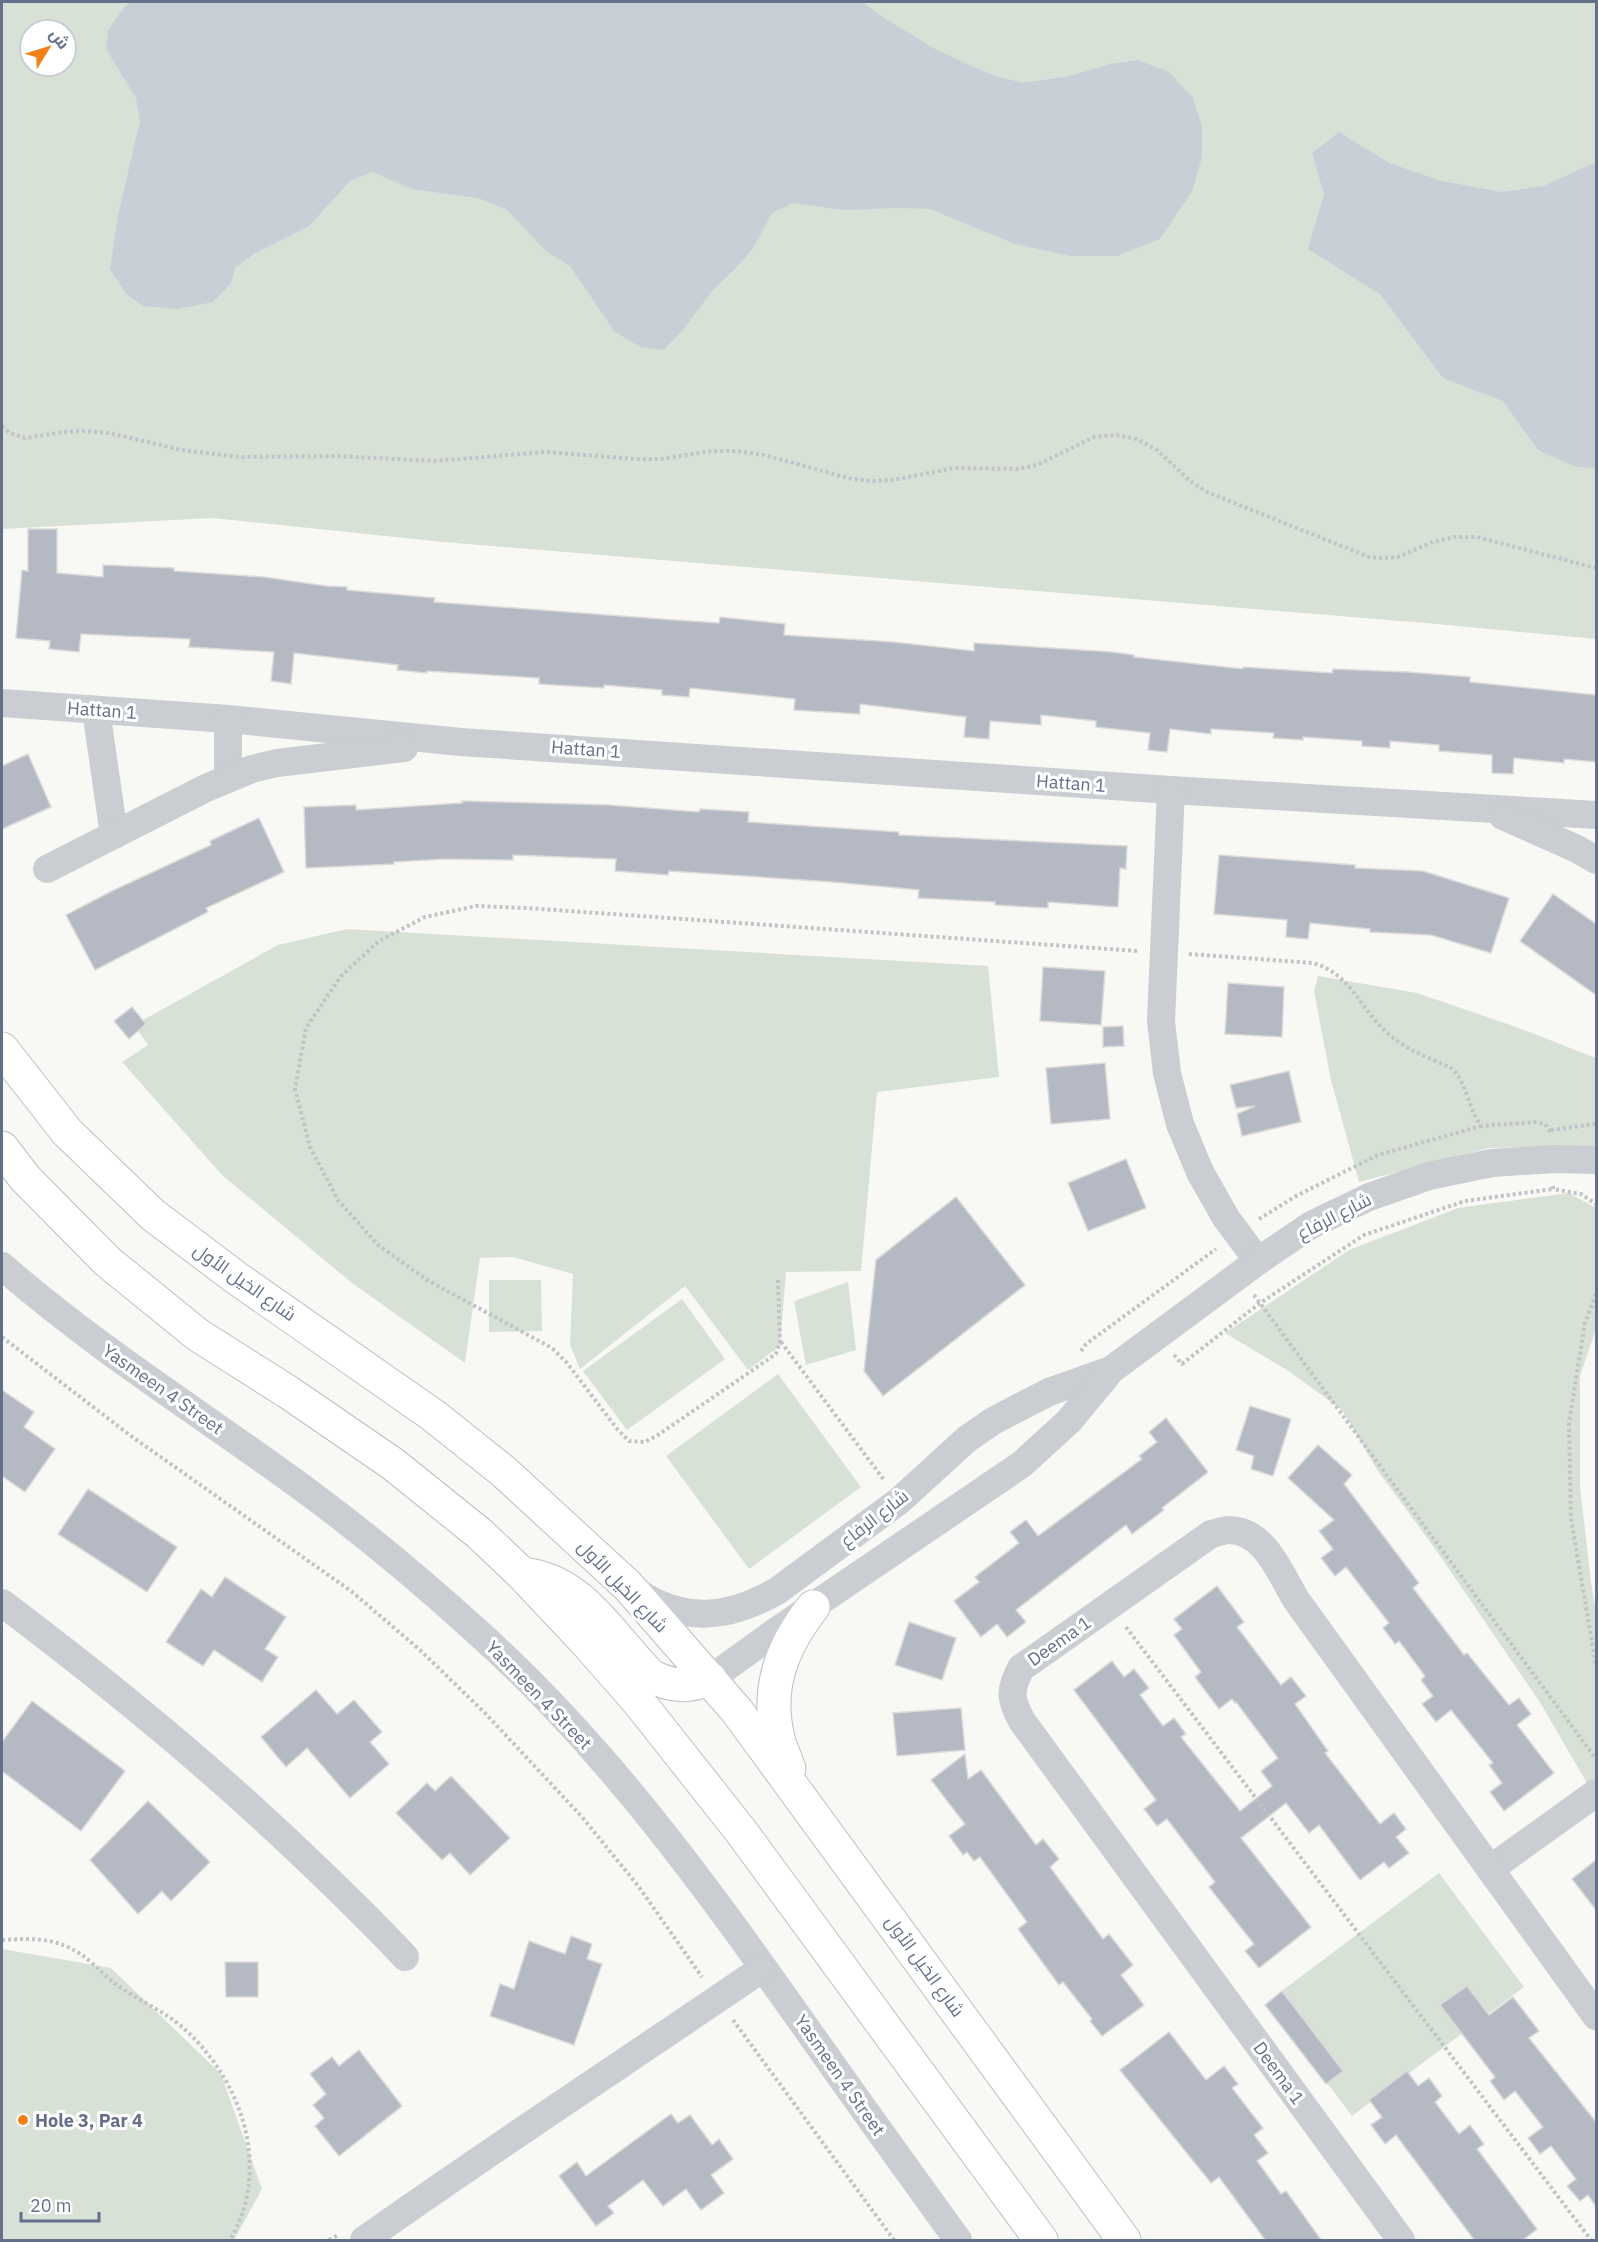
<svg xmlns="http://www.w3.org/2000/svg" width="1598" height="2242" font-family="'IBM Plex Sans',Cairo,sans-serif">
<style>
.green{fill:#d8e1d6;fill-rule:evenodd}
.water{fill:#c8cfd6}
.building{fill:#b5b9c3;stroke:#dadad8;stroke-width:1.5}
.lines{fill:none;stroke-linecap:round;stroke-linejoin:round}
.major-casing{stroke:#bdbfc4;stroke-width:35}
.path{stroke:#c1c3c6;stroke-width:4;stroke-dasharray:3 3;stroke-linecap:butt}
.minor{stroke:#cacdd1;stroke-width:28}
.major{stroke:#fff;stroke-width:33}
.poi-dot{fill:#f57f19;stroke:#fff;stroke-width:2}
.labels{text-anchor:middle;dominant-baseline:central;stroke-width:6;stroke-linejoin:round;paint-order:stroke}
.street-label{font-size:18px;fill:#64708a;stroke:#fff}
.poi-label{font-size:18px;font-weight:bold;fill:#64708a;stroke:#fff;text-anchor:start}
</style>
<rect width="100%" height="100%" fill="#f8f8f5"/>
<!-- green -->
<g class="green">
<path d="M2,2H1596V639L1437,624L443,542L212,518L2,529ZM30,30H66V66H30Z"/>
<polygon points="347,929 988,966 999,1077 877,1092 861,1271 786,1272 780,1346 748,1370 685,1286 580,1369 570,1345 573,1274 513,1257 480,1258 465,1363 352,1283 222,1175 122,1062 148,1045 134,1025 278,945"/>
<polygon points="1318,976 1417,993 1516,1027 1596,1058 1596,1146 1489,1148 1359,1182 1331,1080 1314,991"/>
<polygon points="1569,1193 1596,1208 1596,1329 1580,1376 1580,1487 1591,1582 1596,1613 1596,1786 1591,1790 1541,1704 1436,1550 1378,1471 1342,1410 1290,1372 1225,1333 1349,1250 1458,1208"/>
<polygon points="489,1280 541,1280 542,1331 489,1332"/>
<polygon points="848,1282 856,1350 806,1365 794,1301"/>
<polygon points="682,1299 725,1359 627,1430 583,1371"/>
<polygon points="778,1374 861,1487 749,1569 666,1456"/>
<polygon points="1439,1873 1524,1987 1352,2116 1267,2002"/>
<polygon points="2,1949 111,1968 221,2074 262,2189 234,2240 2,2240"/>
</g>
<!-- water -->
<g class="water">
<polygon points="133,2 862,2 878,14 933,48 989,74 1023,83 1070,76 1110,64 1137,60 1168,71 1193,98 1202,127 1202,157 1192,191 1160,239 1117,256 1071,256 1015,244 930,209 898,208 844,210 793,203 772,213 753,248 736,268 712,291 682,331 664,350 640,347 614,331 570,266 547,252 506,209 478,198 411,189 373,172 351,180 309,226 255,253 235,268 231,283 213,302 178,309 143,306 126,294 110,269 118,215 140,121 136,98 106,49 108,30 126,5"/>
<polygon points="1339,132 1389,163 1442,181 1501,192 1544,186 1596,162 1596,469 1574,466 1538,450 1503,401 1443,378 1381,295 1308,249 1324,194 1312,153"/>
</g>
<!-- building -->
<g class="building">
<polygon points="28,529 57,529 57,573 103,577 103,565 174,568 174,571 264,577 326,586 347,587 347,590 435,598 434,602 674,620 719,623 720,617 785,624 784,635 893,642 974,651 974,643 1112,652 1134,655 1134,657 1243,669 1243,667 1332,673 1333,669 1407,672 1470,677 1470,682 1596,695 1596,762 1564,759 1564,763 1514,758 1513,774 1492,773 1492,755 1439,751 1439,745 1390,741 1390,748 1362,746 1362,741 1303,737 1303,740 1273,738 1274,733 1211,729 1211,734 1170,729 1167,752 1148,750 1150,733 1096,727 1096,721 1041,715 1041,725 990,721 989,739 964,737 966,717 860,704 860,714 794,710 795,699 690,688 689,697 662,695 662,690 604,685 604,688 539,684 539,678 427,671 427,673 397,670 398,665 294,653 291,684 271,681 274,652 189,647 190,639 81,634 79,652 49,649 50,641 16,638 22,570 28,571"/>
<polygon points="28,754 51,807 2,829 2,766"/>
<polygon points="462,801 609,805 699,812 700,809 749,812 748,822 899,832 899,835 1127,846 1126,869 1120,868 1118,907 1048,902 1048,908 995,905 995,902 918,898 919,890 833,882 669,871 668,875 615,871 616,859 513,855 513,860 445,859 394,862 394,864 306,868 304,807 356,805 356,810 462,803"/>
<polygon points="259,818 284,872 206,908 208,912 95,970 66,915 112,891 211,845 210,841"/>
<polygon points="1219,855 1355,865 1355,868 1423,871 1509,898 1491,953 1431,935 1370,932 1370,929 1310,923 1308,939 1286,937 1287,920 1214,914"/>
<polygon points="1553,894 1596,924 1596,995 1520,941"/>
<polygon points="1043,967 1105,971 1101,1025 1040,1021"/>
<polygon points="1228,983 1284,987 1282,1037 1225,1034"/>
<polygon points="132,1007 146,1024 129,1039 114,1021"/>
<polygon points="1123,1026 1124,1046 1103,1047 1103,1027"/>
<polygon points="1105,1063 1110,1119 1051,1124 1046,1068"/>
<polygon points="1289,1071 1301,1122 1242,1136 1237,1114 1255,1106 1236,1108 1230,1085"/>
<polygon points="1126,1159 1146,1208 1088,1231 1068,1183"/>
<polygon points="956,1197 1025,1285 883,1396 864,1371 876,1260"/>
<polygon points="2,1390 34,1412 24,1427 55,1449 25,1492 2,1476"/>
<polygon points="1250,1406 1291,1419 1273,1476 1251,1469 1254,1456 1236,1450"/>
<polygon points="1166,1418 1208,1472 1162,1508 1164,1510 1132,1534 1126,1525 1016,1610 1026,1622 1007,1637 997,1624 981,1637 954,1601 979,1582 975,1577 1019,1543 1010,1532 1026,1520 1038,1536 1142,1459 1139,1456 1157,1442 1149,1432"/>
<polygon points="1318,1445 1352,1475 1344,1484 1419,1583 1413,1588 1464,1655 1467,1653 1509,1705 1519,1698 1531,1714 1517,1725 1554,1773 1504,1811 1490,1792 1502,1783 1489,1765 1493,1763 1451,1710 1436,1722 1422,1704 1433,1696 1421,1680 1425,1676 1399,1641 1395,1644 1383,1628 1389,1623 1346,1567 1335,1576 1321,1558 1333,1549 1319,1531 1334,1520 1288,1478"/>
<polygon points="88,1489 177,1547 147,1592 58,1534"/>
<polygon points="225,1577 286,1617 265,1649 278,1657 262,1682 214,1650 203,1666 166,1642 201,1589 212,1597"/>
<polygon points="1217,1586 1244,1622 1237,1627 1281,1685 1291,1677 1306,1696 1295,1704 1328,1751 1325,1753 1380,1824 1394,1813 1406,1829 1396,1837 1409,1853 1389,1868 1384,1862 1360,1880 1319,1825 1309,1833 1286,1803 1241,1838 1311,1927 1259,1968 1245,1951 1254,1944 1209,1887 1215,1882 1167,1819 1157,1826 1144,1809 1156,1800 1074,1690 1112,1661 1124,1677 1134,1669 1149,1688 1140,1695 1163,1726 1174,1718 1186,1734 1181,1737 1240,1811 1272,1786 1261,1771 1278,1758 1236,1702 1235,1703 1232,1699 1219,1709 1195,1677 1201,1672 1174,1635 1182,1629 1174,1619"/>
<polygon points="909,1622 956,1638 942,1680 895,1665"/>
<polygon points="316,1690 337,1714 354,1700 382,1732 370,1742 389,1764 350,1798 307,1748 286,1767 261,1737"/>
<polygon points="32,1701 125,1771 81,1831 2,1771 2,1742"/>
<polygon points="961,1708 965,1750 897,1756 893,1713"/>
<polygon points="965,1754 968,1779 981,1770 1036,1845 1043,1839 1059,1859 1050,1867 1103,1939 1109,1934 1133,1965 1121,1975 1144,2005 1102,2036 1090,2021 1092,2019 1063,1982 1059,1985 1018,1929 1027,1922 980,1857 974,1861 967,1852 963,1855 949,1836 965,1824 931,1780"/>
<polygon points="451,1776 510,1838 470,1875 450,1853 442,1860 396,1813 427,1783 435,1791"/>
<polygon points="148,1801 210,1862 171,1901 162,1891 138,1914 90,1860"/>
<polygon points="1596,1860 1596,1910 1572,1879"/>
<polygon points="571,1936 592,1944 587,1959 602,1964 574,2045 490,2016 500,1984 514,1989 529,1941 565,1954"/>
<polygon points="225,1962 258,1962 258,1997 226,1997"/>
<polygon points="1467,1986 1489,2015 1513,1997 1539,2031 1529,2038 1596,2122 1596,2207 1588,2195 1580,2201 1567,2186 1576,2179 1551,2146 1540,2154 1528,2138 1543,2127 1515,2091 1504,2100 1490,2081 1495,2077 1440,2005"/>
<polygon points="1282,1991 1343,2071 1326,2084 1265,2005"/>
<polygon points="1169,2032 1206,2080 1224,2066 1238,2084 1232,2088 1263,2128 1254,2135 1268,2153 1257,2161 1281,2194 1286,2191 1322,2241 1266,2241 1219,2177 1211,2183 1120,2070"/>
<polygon points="359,2050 402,2106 339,2156 315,2126 324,2118 313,2105 326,2094 310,2074 332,2057 339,2066"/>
<polygon points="1407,2071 1418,2086 1429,2078 1442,2096 1435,2102 1459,2134 1470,2125 1484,2144 1477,2149 1537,2229 1522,2241 1475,2241 1396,2135 1385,2144 1371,2125 1382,2117 1369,2100"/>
<polygon points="671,2114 678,2123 690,2115 712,2145 719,2139 733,2159 711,2175 724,2193 701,2210 686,2189 663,2206 643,2180 608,2206 614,2213 596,2226 559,2176 577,2162 586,2176"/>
</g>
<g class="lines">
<!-- major casing -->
<g class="major-casing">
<g id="major">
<polyline points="2,1049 67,1132 153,1215 235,1277 434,1416 503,1471 628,1586 737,1711 1124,2240"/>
<polyline points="2,1148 25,1178 108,1262 198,1335 288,1392 393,1464 480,1534 522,1574 587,1643 638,1701 740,1830 1041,2240"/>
<path d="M529,1575C584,1583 614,1640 651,1676C672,1687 688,1687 710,1679"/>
<path d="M789,1769C786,1760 782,1751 779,1742C765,1690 781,1648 813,1607"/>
</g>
</g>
<!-- path -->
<g class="path">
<polyline points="2,426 10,433 25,438 63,432 86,431 109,433 182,450 239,457 337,456 434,461 546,452 635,459 661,459 712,451 738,451 764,455 852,479 872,481 893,480 955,468 1018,469 1037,465 1094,437 1116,435 1137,439 1157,450 1189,480 1207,492 1369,557 1384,558 1398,557 1433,542 1454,537 1477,537 1596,568"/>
<path d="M1189,954L1313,963C1354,975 1360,1012 1392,1037C1410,1052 1433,1059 1453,1069C1467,1085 1469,1109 1481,1126L1537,1122L1545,1124L1552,1134"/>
<polyline points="1551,1130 1596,1124"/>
<polyline points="1553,1186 1553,1189 1581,1194 1596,1204"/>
<polyline points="1259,1219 1296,1196 1378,1155 1481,1126"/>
<polyline points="778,1280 780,1341 776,1354 658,1435 645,1442 629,1441 618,1430 567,1363 552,1348 427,1280 378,1245 338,1200 310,1147 295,1089 306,1028 341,976 379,941 425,917 476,906 527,908 1137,951"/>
<polyline points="1596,1294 1585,1323 1569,1423 1571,1519 1596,1665"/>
<polyline points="1254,1295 1596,1759"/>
<polyline points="2,1337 131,1436 351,1591 420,1650 485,1713 582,1817 639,1887 702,1977"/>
<polyline points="781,1342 884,1480"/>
<polyline points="1081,1351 1086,1344 1216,1249"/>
<polyline points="1174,1355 1182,1364 1260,1303 1364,1235 1465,1201 1553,1189"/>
<polyline points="1126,1627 1591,2240"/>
<path d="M2,1940C38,1938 62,1937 92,1963C102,1972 111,1982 123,1989C142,2002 163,2011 181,2026C241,2078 273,2167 230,2240"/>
<polyline points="733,2020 894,2240"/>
<polyline points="329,2240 338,2235"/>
</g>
<!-- minor -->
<g class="minor">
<polyline points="2,703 228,719 461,742 1171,790 1596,815"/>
<polyline points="96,710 114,835"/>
<polyline points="228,719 228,777"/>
<polyline points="1171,790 1161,1021 1167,1073 1180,1124 1200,1172 1226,1218 1258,1261"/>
<polyline points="1503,816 1577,849 1596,860"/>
<polyline points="47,869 206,788 252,769 277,763 404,748"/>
<path d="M2,1266C98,1350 205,1416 308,1492C365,1534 420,1580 473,1628C605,1745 708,1889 809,2032C858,2102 908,2171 958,2240"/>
<path d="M637,1592C686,1624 729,1618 777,1591L899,1501L967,1439L993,1421L1049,1392L1111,1370"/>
<path d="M2,1603C103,1679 200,1758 292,1845C331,1882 369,1918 405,1957"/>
<polyline points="710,1679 775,1632 1022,1464 1069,1421 1111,1370 1258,1261 1311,1225 1369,1197 1429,1176 1492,1163 1555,1159 1596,1160"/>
<polyline points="1490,1869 1596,1793"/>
<path d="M364,2240C495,2147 630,2059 763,1968"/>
<path d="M1401,2240L1022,1721C1010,1699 1009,1691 1021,1668L1211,1534C1217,1533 1223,1530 1229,1530C1265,1530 1280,1574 1297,1601L1596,2016"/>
</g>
<!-- major -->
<use href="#major" class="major"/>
</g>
<!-- markers -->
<circle class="poi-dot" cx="23" cy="2120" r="6"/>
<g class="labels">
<!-- street labels -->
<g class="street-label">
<text transform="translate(102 710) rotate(4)">Hattan 1</text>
<text transform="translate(586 749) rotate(4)">Hattan 1</text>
<text transform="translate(1071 783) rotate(4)">Hattan 1</text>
<text transform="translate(1334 1216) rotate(-27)">شارع الرفاع</text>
<text transform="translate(245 1282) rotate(35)">شارع الخيل الأول</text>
<text transform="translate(163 1389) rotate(35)">Yasmeen 4 Street</text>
<text transform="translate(874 1518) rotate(-38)">شارع الرفاع</text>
<text transform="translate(623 1586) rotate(46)">شارع الخيل الأول</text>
<text transform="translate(1059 1641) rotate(-35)">Deema 1</text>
<text transform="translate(539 1695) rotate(46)">Yasmeen 4 Street</text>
<text transform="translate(925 1966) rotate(54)">شارع الخيل الأول</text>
<text transform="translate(1279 2073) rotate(54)">Deema 1</text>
<text transform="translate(840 2075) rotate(55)">Yasmeen 4 Street</text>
</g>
<!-- poi labels -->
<g class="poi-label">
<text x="35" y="2120">Hole 3, Par 4</text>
</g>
</g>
<!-- border -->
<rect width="1598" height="2242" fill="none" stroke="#64708a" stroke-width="6"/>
<!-- north arrow -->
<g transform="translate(48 48) rotate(52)"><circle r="28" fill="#ffffff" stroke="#c1c6d0" stroke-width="1.5"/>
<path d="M0-4.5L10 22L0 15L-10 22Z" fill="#f57f19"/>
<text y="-9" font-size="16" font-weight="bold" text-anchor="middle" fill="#64708a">ش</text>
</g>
<!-- scale -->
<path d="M21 2212v9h78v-9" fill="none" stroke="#64708a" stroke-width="3"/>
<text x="30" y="2212" font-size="18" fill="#64708a" stroke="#ffffff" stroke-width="4.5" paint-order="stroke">20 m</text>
</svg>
